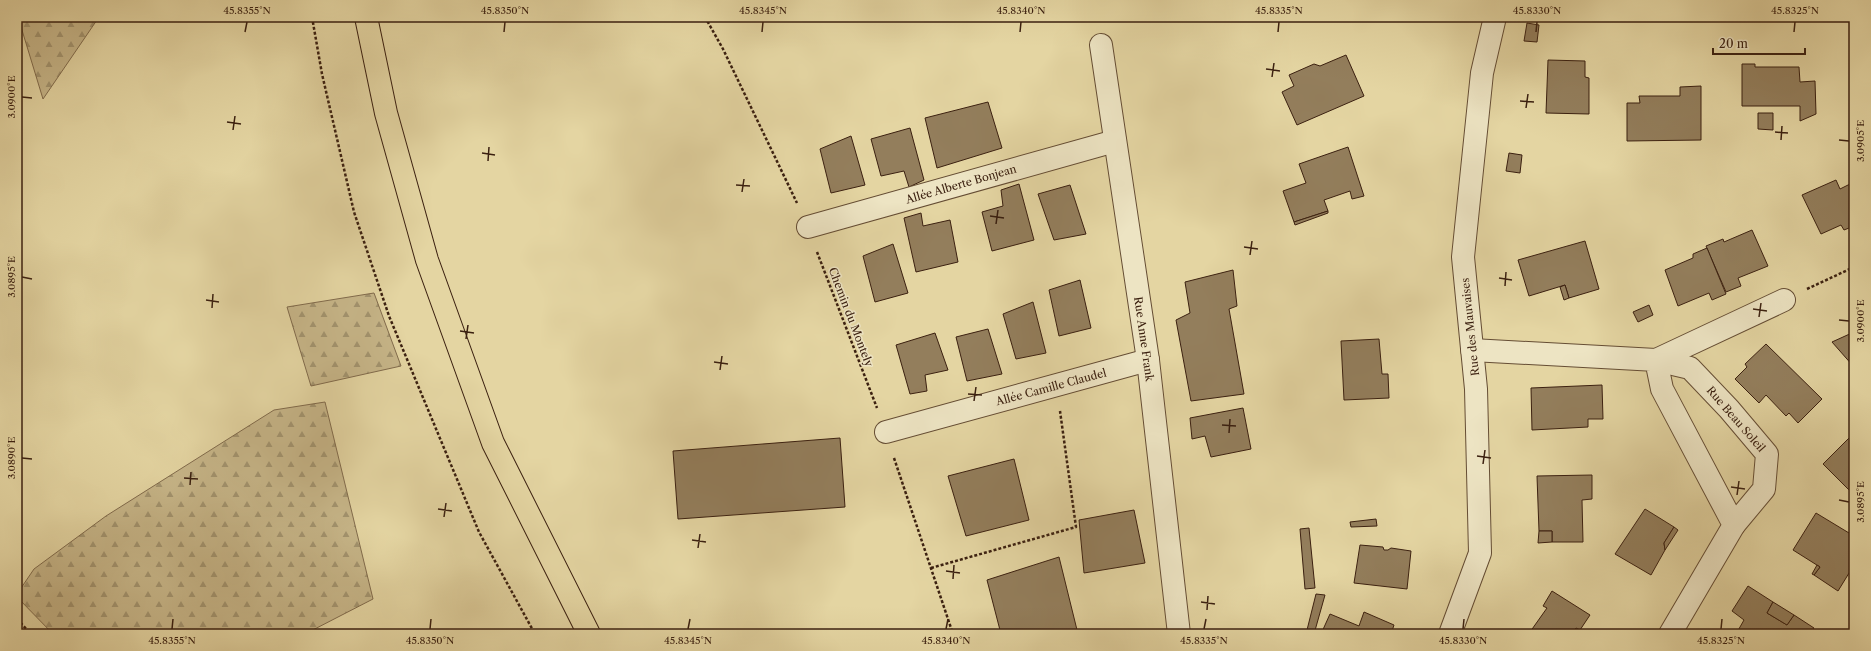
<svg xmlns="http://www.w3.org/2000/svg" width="1871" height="651" font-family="'Libre Caslon Text',serif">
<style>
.forest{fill:url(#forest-firs);stroke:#816b4c}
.building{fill:#937e5c;stroke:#3b2010}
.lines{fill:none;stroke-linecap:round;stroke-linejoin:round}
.minor-casing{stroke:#654d34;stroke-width:24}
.major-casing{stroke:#3b2010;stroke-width:24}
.path{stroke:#3b2010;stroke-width:2.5;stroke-dasharray:3 2;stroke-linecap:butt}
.minor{stroke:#ede4c3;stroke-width:22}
.major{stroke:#e4d5a2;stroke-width:22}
.ticks{fill:none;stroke:#3b2010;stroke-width:1.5}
.labels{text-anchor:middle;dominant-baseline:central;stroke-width:3;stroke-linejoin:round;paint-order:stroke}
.street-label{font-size:11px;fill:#3b2010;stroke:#ede4c3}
.neatline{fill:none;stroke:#3b2010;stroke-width:1.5}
.ticks-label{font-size:10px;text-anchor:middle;fill:#3b2010}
</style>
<defs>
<pattern id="forest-firs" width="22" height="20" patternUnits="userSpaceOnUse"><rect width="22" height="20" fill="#c7b689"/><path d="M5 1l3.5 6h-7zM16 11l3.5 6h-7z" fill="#a3946f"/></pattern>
</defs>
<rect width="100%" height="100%" fill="#e4d5a2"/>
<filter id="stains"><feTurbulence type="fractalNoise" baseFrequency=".005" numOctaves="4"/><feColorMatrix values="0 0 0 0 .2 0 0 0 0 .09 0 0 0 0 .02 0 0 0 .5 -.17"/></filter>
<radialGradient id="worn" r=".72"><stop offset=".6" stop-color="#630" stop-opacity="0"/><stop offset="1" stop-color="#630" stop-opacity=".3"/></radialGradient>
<!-- forest -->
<g class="forest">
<polygon points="18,17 99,17 43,99"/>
<polygon points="374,293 401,366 311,386 287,307"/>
<polygon points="325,402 373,599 305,634 53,634 17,597 17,594 34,569 106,516 274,410"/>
</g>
<!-- building -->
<g class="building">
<polygon points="1710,17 1790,17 1790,18"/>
<polygon points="1527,23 1539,25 1537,42 1524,41"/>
<polygon points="1346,55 1364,96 1297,125 1282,92 1294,86 1289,75 1314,64 1320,66"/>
<polygon points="1548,60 1585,61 1585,77 1589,78 1589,114 1546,113"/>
<polygon points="1742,64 1755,64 1755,67 1799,67 1800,82 1815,81 1816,114 1800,121 1800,106 1742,106"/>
<polygon points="1701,86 1701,140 1627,141 1627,103 1640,103 1639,96 1680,96 1680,87"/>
<polygon points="988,102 1002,148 937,168 925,118"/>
<polygon points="1758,113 1773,113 1773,130 1758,129"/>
<polygon points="910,128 924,180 909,187 904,171 881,176 871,139"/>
<polygon points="851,136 865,185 831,193 820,149"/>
<polygon points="1348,147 1364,196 1352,199 1350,191 1324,200 1328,211 1294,222 1283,191 1306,183 1299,164"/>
<polygon points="1509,153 1522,155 1520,173 1506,171"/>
<polygon points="1836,180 1840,189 1854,182 1854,226 1844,230 1841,225 1821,234 1802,195"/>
<polygon points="1019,184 1034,240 992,251 982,212 1003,206 1001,190"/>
<polygon points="1070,185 1086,234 1054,240 1038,194"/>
<polygon points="1328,211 1328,213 1295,225 1294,222"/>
<polygon points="921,213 923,226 950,220 958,262 916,272 904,218"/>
<polygon points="1752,230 1768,266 1738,278 1741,286 1726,292 1706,246 1723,239 1724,242"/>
<polygon points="1585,241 1599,289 1569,298 1565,285 1529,296 1518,260"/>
<polygon points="893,244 908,293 875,302 863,256"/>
<polygon points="1707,248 1726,294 1712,300 1709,293 1678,306 1665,270 1693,258 1693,254"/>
<polygon points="1233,270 1237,306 1229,309 1244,394 1191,401 1176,320 1190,313 1185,282"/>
<polygon points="1080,280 1091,328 1059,336 1049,290"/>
<polygon points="1565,285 1569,298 1564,300 1560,287"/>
<polygon points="1033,302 1046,353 1016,359 1003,314"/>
<polygon points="1649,305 1653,315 1638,322 1633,312"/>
<polygon points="988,329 1002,374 967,381 956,337"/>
<polygon points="1854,332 1854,367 1832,342"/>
<polygon points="935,333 948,370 925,375 927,391 910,394 896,345"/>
<polygon points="1379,339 1382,374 1388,374 1389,398 1344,400 1341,341"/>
<polygon points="1766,344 1822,399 1798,423 1789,413 1786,416 1766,395 1759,403 1735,379 1747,367 1745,364"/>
<polygon points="1602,385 1603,419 1588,419 1588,427 1532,430 1531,388"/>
<polygon points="1243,408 1251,449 1211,457 1205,436 1192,439 1190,418"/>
<polygon points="1854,433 1854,485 1849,490 1823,464"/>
<polygon points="840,438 845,507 678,519 673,451"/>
<polygon points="1014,459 1029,520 966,536 948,476"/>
<polygon points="1592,475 1592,499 1582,500 1583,542 1552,542 1552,531 1539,531 1537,476"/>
<polygon points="1854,485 1854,495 1849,490"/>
<polygon points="1645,509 1674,527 1664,543 1665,550 1651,575 1615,554"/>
<polygon points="1134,510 1145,563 1084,573 1079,520"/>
<polygon points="1816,513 1854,536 1854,542 1851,548 1854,550 1854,565 1838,591 1814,575 1820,567 1793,550"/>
<polygon points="1376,519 1377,526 1351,527 1350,522"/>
<polygon points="1674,527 1678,530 1665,550 1664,543"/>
<polygon points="1309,528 1315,588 1305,589 1300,529"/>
<polygon points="1539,531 1552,531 1552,542 1538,543"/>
<polygon points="1360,545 1383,547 1384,550 1388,550 1391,548 1411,551 1407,589 1354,583"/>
<polygon points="1059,557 1078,634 1001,634 987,580"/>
<polygon points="1817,565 1820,567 1814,575 1812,574"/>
<polygon points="1748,586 1773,602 1767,613 1787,625 1794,615 1814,628 1810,634 1736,634 1744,620 1732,611"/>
<polygon points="1552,591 1590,615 1580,630 1576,628 1572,634 1531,634 1530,632 1547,608 1543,606"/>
<polygon points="1316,594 1325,595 1314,634 1306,634"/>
<polygon points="1773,602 1794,615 1787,625 1767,613"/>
<polygon points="1364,612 1394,625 1391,634 1321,634 1330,614 1359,626"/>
</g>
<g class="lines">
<!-- minor casing -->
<g class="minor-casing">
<g id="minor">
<polyline points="1101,45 1148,360 1179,634"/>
<polyline points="808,227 1115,141"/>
<polyline points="1472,350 1656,360 1662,389 1734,525 1670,634"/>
<polyline points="886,432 1148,360"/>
<polyline points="1734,525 1764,489 1767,454 1729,409 1690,368 1656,360 1784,300"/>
<polyline points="1450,634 1480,553 1476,389 1463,257 1482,73 1495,17"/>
</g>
</g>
<!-- major casing -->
<g class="major-casing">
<polyline id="major" points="366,17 386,113 427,260 493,443 589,634"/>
</g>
<!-- path -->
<g class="path">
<polyline points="312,17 322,74 354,212 389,316 479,532 535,634"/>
<polyline points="705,17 723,49 797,203"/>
<polyline points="817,252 877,408"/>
<polyline points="1807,289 1854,267"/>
<polyline points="894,458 953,634"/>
<polyline points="931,568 1076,527 1060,411"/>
<polyline points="17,619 31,634"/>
</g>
<!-- minor -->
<use href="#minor" class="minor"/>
<!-- major -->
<use href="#major" class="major"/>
</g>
<!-- ticks -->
<path class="ticks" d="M245,32L247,22M504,32L505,22M762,32L763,22M1020,32L1021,22M1278,32L1279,22M1536,32L1537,22M1794,32L1795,22M1266,69L1280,71M1272,77L1274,63M22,97L32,98M1520,101L1534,102M1526,108L1528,94M227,122L241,124M233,130L235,116M1775,132L1788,133M1781,140L1782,126M1839,140L1849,141M482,153L495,155M488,161L489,147M736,185L750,186M742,192L744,179M990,216L1004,218M996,224L998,210M1244,247L1258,249M1250,255L1252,241M22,277L32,279M1499,278L1512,280M1505,286L1506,272M206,300L219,302M212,308L213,294M1753,309L1767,311M1759,317L1761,303M1839,320L1849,321M460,331L474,333M466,339L468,325M714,362L728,364M720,370L722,356M968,394L982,395M974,401L976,387M1222,425L1236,426M1229,433L1230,419M1477,456L1491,458M22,458L32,459M1483,464L1485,450M184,478L198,479M190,485L191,472M1731,487L1745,489M1737,495L1739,481M1839,500L1849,502M438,509L452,511M444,517L446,503M692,540L706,542M698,548L700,534M946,571L960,573M953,579L954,565M1201,602L1215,604M1207,610L1208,596M172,629L173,619M430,629L431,619M688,629L690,619M946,629L948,619M1204,629L1206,619M1463,629L1464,619M1721,629L1722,619"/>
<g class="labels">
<!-- street labels -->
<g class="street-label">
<text transform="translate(961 184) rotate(-16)">Allée Alberte Bonjean</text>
<text transform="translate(851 317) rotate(69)">Chemin du Montely</text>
<text transform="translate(1470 327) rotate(-96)">Rue des Mauvaises</text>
<text transform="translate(1144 339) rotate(82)">Rue Anne Frank</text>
<text transform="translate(1051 387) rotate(-15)">Allée Camille Claudel</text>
<text transform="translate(1736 419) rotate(49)">Rue Beau Soleil</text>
</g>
</g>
<!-- margin -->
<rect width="1871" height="651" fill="none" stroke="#e4d5a2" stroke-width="44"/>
<!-- scale -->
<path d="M1713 48v6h92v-6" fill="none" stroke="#3b2010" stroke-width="2"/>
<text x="1719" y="48" font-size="12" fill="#3b2010" stroke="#ede4c3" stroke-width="3" paint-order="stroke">20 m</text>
<rect x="22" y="22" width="1827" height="607" class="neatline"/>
<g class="ticks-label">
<text x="247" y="14">45.8355°N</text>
<text x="505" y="14">45.8350°N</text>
<text x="763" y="14">45.8345°N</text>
<text x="1021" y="14">45.8340°N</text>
<text x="1279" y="14">45.8335°N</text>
<text x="1537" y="14">45.8330°N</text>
<text x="1795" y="14">45.8325°N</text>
<text transform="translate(11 97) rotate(-90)" y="4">3.0900°E</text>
<text transform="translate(1860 141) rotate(-90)" y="4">3.0905°E</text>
<text transform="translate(11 277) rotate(-90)" y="4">3.0895°E</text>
<text transform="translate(1860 321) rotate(-90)" y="4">3.0900°E</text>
<text transform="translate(11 458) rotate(-90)" y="4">3.0890°E</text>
<text transform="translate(1860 502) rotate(-90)" y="4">3.0895°E</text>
<text x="172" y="644">45.8355°N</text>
<text x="430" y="644">45.8350°N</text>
<text x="688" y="644">45.8345°N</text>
<text x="946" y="644">45.8340°N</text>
<text x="1204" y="644">45.8335°N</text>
<text x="1463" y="644">45.8330°N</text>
<text x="1721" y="644">45.8325°N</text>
</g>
<rect width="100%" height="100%" filter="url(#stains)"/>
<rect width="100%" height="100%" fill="url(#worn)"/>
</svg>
